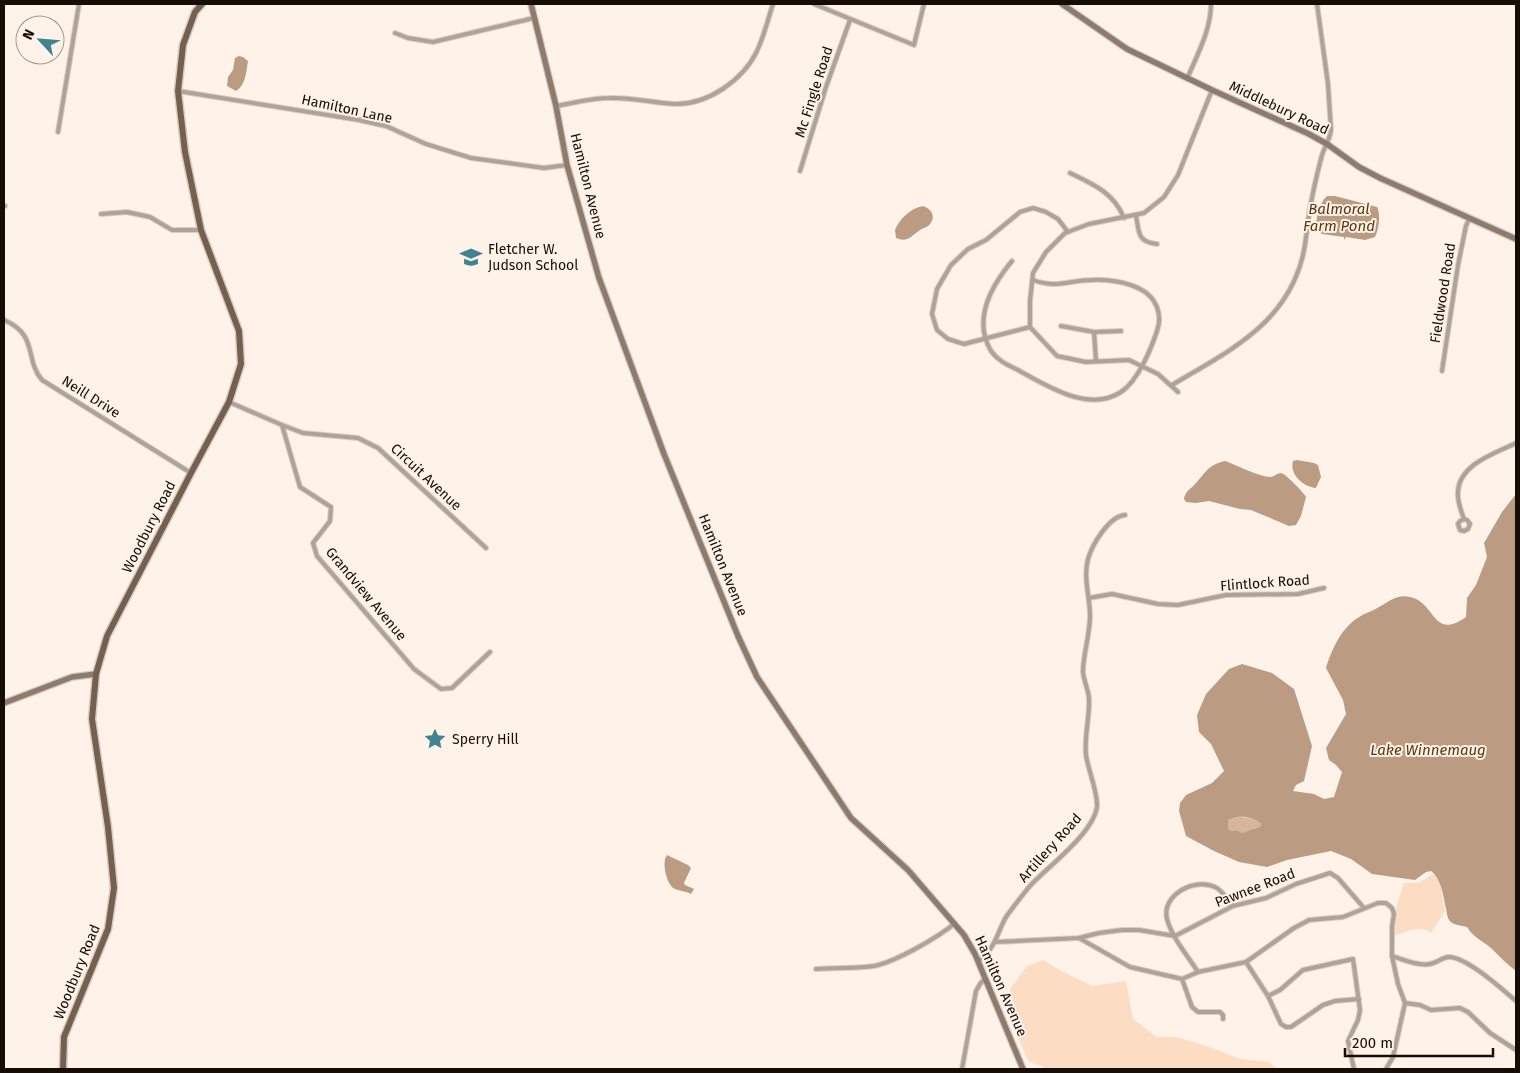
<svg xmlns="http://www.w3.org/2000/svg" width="1520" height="1073" font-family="'Fira Sans',sans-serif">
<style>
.green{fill:#fcdcc3}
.forest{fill:#d7b69d}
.water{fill:#bb9c83;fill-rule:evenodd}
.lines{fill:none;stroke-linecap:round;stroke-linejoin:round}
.street-casing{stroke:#dacdc5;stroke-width:6}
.secondary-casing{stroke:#dacdc5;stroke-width:8}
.primary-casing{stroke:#dacdc5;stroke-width:9}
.street{stroke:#afa399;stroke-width:4}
.secondary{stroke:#8d7b6d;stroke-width:5.5}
.primary{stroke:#755f4e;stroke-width:6}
.labels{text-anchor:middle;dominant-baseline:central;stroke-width:4;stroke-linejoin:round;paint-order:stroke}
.street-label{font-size:14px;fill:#160d06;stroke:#fff2e9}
.poi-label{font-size:14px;fill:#160d06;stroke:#fff2e9;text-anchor:start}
.water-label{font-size:15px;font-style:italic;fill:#5f350a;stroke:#fff2e9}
</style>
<rect width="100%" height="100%" fill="#fff2e9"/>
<!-- green -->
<g class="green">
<path d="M1434,874L1439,877L1445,911L1431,933C1420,924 1406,932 1394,936L1391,924L1404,883H1418Z"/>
<polygon points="1043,960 1063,972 1093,986 1126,981 1133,1019 1157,1037 1177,1037 1207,1046 1240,1059 1269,1062 1277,1069 1044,1069 1042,1066 1030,1062 1027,1058 1011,1022 1010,989 1027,966"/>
</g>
<!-- forest -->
<path class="forest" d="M1237,817C1245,817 1254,818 1261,824L1260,828L1242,833L1237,830L1232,831L1228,829V820Z"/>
<!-- water -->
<g class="water">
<path d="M239,56L243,57L248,61C246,72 246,85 236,91L227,86L228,77L233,70L235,58Z"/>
<path d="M1327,196H1335L1377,207C1381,215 1379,229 1375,237L1365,240L1346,237L1344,240V237L1322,234L1316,231C1315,221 1319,203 1327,196Z"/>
<path d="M923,206C930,208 937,216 930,224C928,227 923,228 920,230C911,236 908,243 896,238L895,230C899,219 911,208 923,206Z"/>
<path d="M1297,460L1314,463L1318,465L1321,477L1316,488C1303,487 1289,474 1293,461Z"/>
<path d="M1225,461C1236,465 1260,477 1270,477C1274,477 1277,473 1281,473C1285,473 1305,494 1306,497L1301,516L1296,525L1289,526L1251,510L1240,509L1209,501L1196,503L1186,502L1184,499C1185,491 1191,489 1196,483C1206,472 1208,465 1225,461Z"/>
<path d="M1516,494V971C1508,965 1502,959 1495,952C1486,942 1474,939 1467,927C1446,923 1449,922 1445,904C1443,893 1440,877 1431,871L1426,872L1415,880L1372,874L1351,859L1331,851L1287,860L1267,867L1239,862L1214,851L1186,836L1179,811L1180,803L1186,795L1212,783L1224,771L1211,744L1199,732L1197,715L1206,694L1229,669L1242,664L1272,673L1294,689L1312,746L1304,781L1296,785L1293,791L1314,794L1324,799L1334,797L1342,772L1336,765L1329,760L1326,748L1346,714L1343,700L1326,668C1332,649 1341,628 1359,617C1365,613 1373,611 1379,607C1390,601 1397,594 1410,597C1436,602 1432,641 1466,617L1467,598L1476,585L1487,557L1484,543L1502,512ZM1237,817C1245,816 1254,818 1261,824L1260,827L1242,833L1237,830L1232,831L1228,829V820Z"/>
<path d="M667,855L688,865L691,868L684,883L685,885L694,889L691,894C686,891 680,891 675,889C667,886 661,862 667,855Z"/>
</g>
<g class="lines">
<!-- street casing -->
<g class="street-casing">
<g id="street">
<polyline points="814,4 914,45 924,4"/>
<polyline points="395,33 408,38 433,42 534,18"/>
<path d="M1187,79C1197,55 1211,30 1211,4"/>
<polyline points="178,91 359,120 386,126 426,144 471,158 544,168 567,165"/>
<path d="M556,106C574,103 591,98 609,98C631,97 653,103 674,104C708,105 743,80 757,51C764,36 768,19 773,4"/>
<polyline points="58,132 79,4"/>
<polyline points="800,171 826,87 850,20"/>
<path d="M1070,173C1093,184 1114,193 1124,218"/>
<polyline points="4,206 5,206"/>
<polyline points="101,214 127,212 150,217 172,230 201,230"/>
<path d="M1136,215C1139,232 1137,242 1157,244"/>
<path d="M1012,261C992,285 972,319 991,351C998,361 1008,365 1018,370C1047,386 1089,413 1121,392C1138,381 1151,349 1157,331C1163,314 1156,297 1140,289C1127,282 1107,279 1092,280C1069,280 1057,289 1033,280"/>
<path d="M4,320C39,335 24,359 42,380L191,473"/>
<polyline points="1061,326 1094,332 1121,331"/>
<polyline points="1030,327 964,344 948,339 937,330 932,314 937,289 951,265 968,249 986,240 1020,212 1033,208 1046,212 1058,219 1068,232"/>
<polyline points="1094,332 1096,361"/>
<polyline points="1442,371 1458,265 1466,226 1469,219"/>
<path d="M1172,385C1227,352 1284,326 1302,259C1307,241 1307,221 1311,203C1314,187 1318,170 1322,155C1325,146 1330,139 1331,130L1328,84L1317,4"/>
<polyline points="1178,392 1158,374 1129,360 1086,362 1057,356 1030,327 1030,301 1033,273 1046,252 1065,233 1089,224 1144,213 1164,197 1178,175 1212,90"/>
<polyline points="229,402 282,425 303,433 358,438 378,448 486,548"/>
<polyline points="282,425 300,487 331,507 330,521 313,543 317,556 414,669 441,689 452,688 490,652"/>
<path d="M1464,519L1460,521L1458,524L1460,530L1464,531L1468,529L1470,524L1467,520L1464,519C1461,511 1457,501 1458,492C1459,464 1496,453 1516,443"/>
<polyline points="1089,598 1112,594 1158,604 1178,605 1226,595 1298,594 1324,588"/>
<polyline points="1079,938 1130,967 1182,979 1198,972 1246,962 1294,928 1309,920 1343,917 1378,903 1386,903 1392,908 1394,914 1392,927 1392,956 1398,984 1405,1003 1393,1057 1386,1069"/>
<polyline points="995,942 1079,938 1099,933 1122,930 1139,930 1175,936 1233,906 1266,898 1296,884 1330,873 1338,878 1364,908"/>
<path d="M1392,956C1404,960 1418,966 1430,964C1436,963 1442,958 1448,957C1466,956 1503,990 1516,1001"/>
<path d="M978,961C995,950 997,933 1006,917C1013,907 1021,897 1029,887C1047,867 1093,834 1097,807C1098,792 1088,770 1086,755C1084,736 1090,717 1089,698C1088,689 1084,681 1083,672C1083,654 1090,635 1090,616C1090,597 1083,578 1088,559C1092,545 1109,516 1125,515"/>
<polyline points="1246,962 1268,996 1281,1024 1286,1027 1291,1027 1323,1005 1335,1001 1359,999"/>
<path d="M816,969C835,967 855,969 874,966C895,962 939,937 955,923"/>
<path d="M1198,972C1188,956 1172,938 1167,919C1161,895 1195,877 1215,887C1222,890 1228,900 1233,906"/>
<polyline points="1182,979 1192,1007 1198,1012 1220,1012 1223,1015 1223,1019"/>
<polyline points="1268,996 1280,990 1303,970 1353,959 1360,1010 1358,1020 1348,1041 1354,1069"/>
<polyline points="1405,1003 1420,1005 1431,1010 1460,1008 1468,1012 1490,1033 1516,1050"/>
<polyline points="962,1069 976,991 980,984 985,978"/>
</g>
</g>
<!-- secondary casing -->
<g class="secondary-casing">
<g id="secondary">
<polyline points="531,4 556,106 567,165 599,278 664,454 738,636 757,677 851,818 908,870 964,935 975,954 1023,1069"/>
<polyline points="1062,4 1127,49 1212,90 1309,134 1327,144 1359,167 1380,178 1516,239"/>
<polyline points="4,703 72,677 96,674"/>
</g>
</g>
<!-- primary casing -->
<g class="primary-casing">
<polyline id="primary" points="63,1069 64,1037 108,929 114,888 108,827 92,719 96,674 107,636 191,473 229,402 241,364 239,331 201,230 185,152 178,91 183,45 195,12 202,4"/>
</g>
<!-- street -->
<use href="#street" class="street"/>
<!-- secondary -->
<use href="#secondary" class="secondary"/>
<!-- primary -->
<use href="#primary" class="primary"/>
</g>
<!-- icons -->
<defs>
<g id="school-bare" transform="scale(1.725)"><path d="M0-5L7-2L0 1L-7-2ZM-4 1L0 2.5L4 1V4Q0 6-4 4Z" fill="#3f8590" stroke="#fff2e9" stroke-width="2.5" paint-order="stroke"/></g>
<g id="sight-bare" transform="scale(1.725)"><path d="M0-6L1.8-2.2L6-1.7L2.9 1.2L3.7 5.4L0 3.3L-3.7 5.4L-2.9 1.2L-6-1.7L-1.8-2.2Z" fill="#3f8590" stroke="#fff2e9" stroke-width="2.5" paint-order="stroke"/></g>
</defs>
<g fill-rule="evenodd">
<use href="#school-bare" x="471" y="257"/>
<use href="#sight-bare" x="435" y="739"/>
</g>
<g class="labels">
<!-- street labels -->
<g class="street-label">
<text transform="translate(814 92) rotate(-72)">Mc Fingle Road</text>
<text transform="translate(1279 108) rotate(25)">Middlebury Road</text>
<text transform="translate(347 109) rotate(12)">Hamilton Lane</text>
<text transform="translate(588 186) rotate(76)">Hamilton Avenue</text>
<text transform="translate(1443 293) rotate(-81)">Fieldwood Road</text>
<text transform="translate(91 397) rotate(32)">Neill Drive</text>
<text transform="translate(426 477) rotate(43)">Circuit Avenue</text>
<text transform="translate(149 527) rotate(-63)">Woodbury Road</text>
<text transform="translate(723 565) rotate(68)">Hamilton Avenue</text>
<text transform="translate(1265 583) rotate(-4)">Flintlock Road</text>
<text transform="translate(366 594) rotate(50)">Grandview Avenue</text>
<text transform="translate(1050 848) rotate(-48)">Artillery Road</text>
<text transform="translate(1255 888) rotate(-21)">Pawnee Road</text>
<text transform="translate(77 972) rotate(-68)">Woodbury Road</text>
<text transform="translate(1001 986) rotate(66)">Hamilton Avenue</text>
</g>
<!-- poi labels -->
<g class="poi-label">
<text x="488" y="249">Fletcher W.<tspan x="488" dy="16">Judson School</tspan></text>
<text x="452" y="739">Sperry Hill</text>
</g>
<!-- water labels -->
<g class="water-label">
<text x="1339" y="209">Balmoral<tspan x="1339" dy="17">Farm Pond</tspan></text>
<text x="1428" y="750">Lake Winnemaug</text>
</g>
</g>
<!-- border -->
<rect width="1520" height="1073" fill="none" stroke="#160d06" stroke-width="10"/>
<!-- north arrow -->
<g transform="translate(40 40) rotate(296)"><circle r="24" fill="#fff2e9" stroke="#a2968e"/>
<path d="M0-4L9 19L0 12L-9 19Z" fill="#3f8590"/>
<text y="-8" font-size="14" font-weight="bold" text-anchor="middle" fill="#160d06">N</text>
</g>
<!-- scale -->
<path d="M1345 1048v8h148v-8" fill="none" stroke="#160d06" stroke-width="2.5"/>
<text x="1352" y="1048" font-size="15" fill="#160d06" stroke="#fff2e9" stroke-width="4" paint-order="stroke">200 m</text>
</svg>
